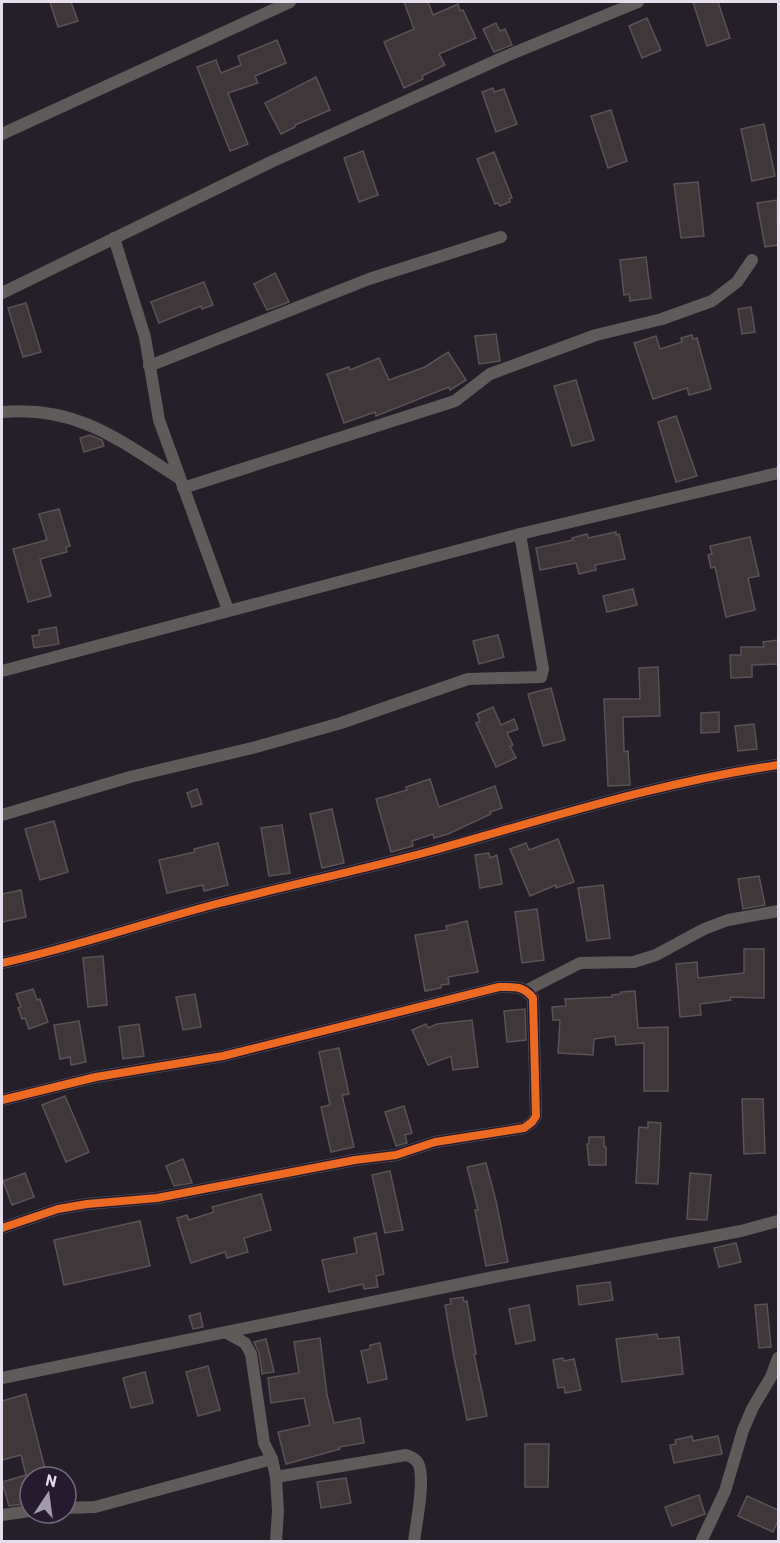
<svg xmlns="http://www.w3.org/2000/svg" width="780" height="1543" font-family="Barlow,sans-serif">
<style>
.building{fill:#3f373a;stroke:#5a5254;stroke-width:1.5}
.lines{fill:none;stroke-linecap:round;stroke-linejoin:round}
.minor{stroke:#5e5b5a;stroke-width:12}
.cycleway-casing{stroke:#251a2f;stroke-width:11}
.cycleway{stroke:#ed6a23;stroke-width:8}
</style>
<rect width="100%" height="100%" fill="#251f2a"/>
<!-- building -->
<g class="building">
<polygon points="50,2 71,2 78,21 58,27"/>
<polygon points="404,2 428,2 433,15 458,4 460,11 463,10 476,38 439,54 445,65 422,76 423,79 404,88 384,42 414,29"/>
<polygon points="693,2 718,2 730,38 707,46"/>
<polygon points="647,18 661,50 642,58 629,26"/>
<polygon points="496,23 500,31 505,29 512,45 494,52 483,29"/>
<polygon points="277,40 286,63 255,76 258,83 228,93 248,144 230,151 197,67 216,60 221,73 241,65 238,56"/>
<polygon points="316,77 330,110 295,125 295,127 281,134 265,103"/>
<polygon points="493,88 494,92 504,89 517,124 496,132 482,92"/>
<polygon points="611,110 627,161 608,168 591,116"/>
<polygon points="764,124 775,176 752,181 741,129"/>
<polygon points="363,151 378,195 359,202 344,158"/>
<polygon points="494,152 512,198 509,199 510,202 500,206 498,203 495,204 477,159"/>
<polygon points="698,182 704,236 681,238 674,184"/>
<polygon points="777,200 778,245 765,247 757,203"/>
<polygon points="646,257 651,298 630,301 629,294 624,295 620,260"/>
<polygon points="275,273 289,302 267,310 254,284"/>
<polygon points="204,282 213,305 202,309 201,306 159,323 151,302"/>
<polygon points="26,303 41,352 23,357 8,308"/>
<polygon points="751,307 755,332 742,334 738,309"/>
<polygon points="496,334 500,361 479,364 475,336"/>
<polygon points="692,335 693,339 697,338 711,389 689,395 687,388 653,399 634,343 656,336 660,349 682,342 681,338"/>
<polygon points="448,352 466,380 450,390 449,387 376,416 375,412 344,423 327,374 349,367 350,370 379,358 389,380 425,367"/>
<polygon points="576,380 594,440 572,446 554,386"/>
<polygon points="676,416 697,476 676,482 658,422"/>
<polygon points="90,435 102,440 104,446 84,452 80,438"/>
<polygon points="59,509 70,546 66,547 67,552 40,559 51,596 28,602 13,549 47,540 39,514"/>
<polygon points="616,532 616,535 619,534 625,559 595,565 596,570 579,574 576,563 540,570 536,548 573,540 572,538 587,534 588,538"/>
<polygon points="750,537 759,576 748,578 755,610 726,617 715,567 711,568 708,555 712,554 710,546"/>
<polygon points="633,589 637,605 607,612 603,596"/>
<polygon points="56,627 59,644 34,648 32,636 39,635 39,630"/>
<polygon points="498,635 504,657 479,664 473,641"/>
<polygon points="778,640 778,664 752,665 752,677 731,678 730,655 741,655 741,647 764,647 763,642"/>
<polygon points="658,667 660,716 623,717 624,752 628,751 630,785 608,786 604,699 640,699 639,668"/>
<polygon points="551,688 565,740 543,746 528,694"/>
<polygon points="493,707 501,725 514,719 518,729 507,733 513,745 510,746 516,758 496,767 476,723 480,721 477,714"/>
<polygon points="719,712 719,732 701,733 701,713"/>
<polygon points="754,724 757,749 738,751 735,726"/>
<polygon points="430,779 439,807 495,786 502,808 490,812 491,814 448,834 434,838 433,834 412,841 413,846 391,852 376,799 407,790 406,787"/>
<polygon points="197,789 202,804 192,807 187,793"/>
<polygon points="332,809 344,863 322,868 310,814"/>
<polygon points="54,821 68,872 40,880 25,829"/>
<polygon points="282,825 290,873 269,876 261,828"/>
<polygon points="558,839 574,882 556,888 556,885 530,896 510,849 526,843 529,850"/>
<polygon points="218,843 228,885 204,891 203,885 167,893 159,860 195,852 194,849"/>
<polygon points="489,853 490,858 497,855 502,884 480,888 475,855"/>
<polygon points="759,876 765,905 743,909 738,879"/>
<polygon points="603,885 610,938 587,941 578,888"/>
<polygon points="21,890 26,917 2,922 2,894"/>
<polygon points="537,909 544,960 522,963 515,912"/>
<polygon points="467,921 478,972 448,977 449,984 441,985 441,988 425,991 415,935 447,930 446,926"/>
<polygon points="744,949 764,949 764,998 730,997 731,1000 700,1004 701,1015 680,1017 676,964 697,962 698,978 744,973"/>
<polygon points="103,956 107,1005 88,1007 83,958"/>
<polygon points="33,989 37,1000 40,999 48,1022 29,1029 25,1018 22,1019 18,1008 21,1007 16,994"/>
<polygon points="635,991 638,1028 668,1027 668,1091 644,1091 644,1043 616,1045 615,1036 594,1039 593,1055 558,1053 560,1020 553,1020 552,1007 566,1006 565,999 612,997 612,995 620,994 621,992"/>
<polygon points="195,994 201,1027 183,1030 176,997"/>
<polygon points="525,1009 526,1040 507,1042 504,1011"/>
<polygon points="472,1020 478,1067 453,1070 451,1056 428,1065 412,1030 426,1024 428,1028 437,1024"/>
<polygon points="79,1021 86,1062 71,1065 70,1057 60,1059 54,1025"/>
<polygon points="139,1024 144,1056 123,1059 119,1027"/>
<polygon points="339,1048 349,1094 342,1095 354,1147 331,1152 321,1107 330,1105 319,1052"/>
<polygon points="65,1096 89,1152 66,1162 42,1105"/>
<polygon points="742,1099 763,1099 765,1153 744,1154"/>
<polygon points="404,1106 412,1133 405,1135 407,1143 396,1146 385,1112"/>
<polygon points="648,1122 661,1123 658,1184 636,1183 639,1127 648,1128"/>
<polygon points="589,1137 604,1137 604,1147 606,1147 606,1165 589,1165 587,1144 589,1144"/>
<polygon points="183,1159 192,1183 174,1186 166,1166"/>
<polygon points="486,1163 496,1201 508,1262 486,1266 475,1210 478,1210 467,1167"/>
<polygon points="390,1171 403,1230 385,1233 372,1175"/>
<polygon points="25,1173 34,1197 12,1205 3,1181"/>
<polygon points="690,1173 711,1175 707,1220 687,1219"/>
<polygon points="261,1194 271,1230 244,1238 248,1252 227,1258 225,1252 191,1263 177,1218 187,1215 189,1220 214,1212 212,1207"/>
<polygon points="140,1221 150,1266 64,1285 54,1240"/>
<polygon points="376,1233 384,1274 376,1276 378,1287 364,1289 363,1284 329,1292 322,1260 357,1253 354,1238"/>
<polygon points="736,1243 741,1262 719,1267 714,1248"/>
<polygon points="610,1282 613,1300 579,1305 577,1286"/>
<polygon points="463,1297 464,1302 467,1301 476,1354 474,1354 487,1416 467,1420 454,1357 445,1305 451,1304 450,1299"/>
<polygon points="767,1304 771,1347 759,1348 755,1305"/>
<polygon points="529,1305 535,1340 516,1344 509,1309"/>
<polygon points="200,1313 203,1327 193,1329 189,1316"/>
<polygon points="657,1334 658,1339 679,1337 683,1374 622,1382 616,1339"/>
<polygon points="320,1338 327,1395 334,1423 360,1418 364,1443 339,1447 340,1449 286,1464 278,1432 310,1425 304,1398 271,1403 268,1378 299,1373 294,1342"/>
<polygon points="266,1339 274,1372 262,1374 259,1353 254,1342"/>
<polygon points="380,1343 387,1379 368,1383 361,1351 370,1349 370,1345"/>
<polygon points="563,1358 564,1361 574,1359 581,1390 565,1393 564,1387 558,1388 553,1360"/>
<polygon points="208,1366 220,1410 198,1416 186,1372"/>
<polygon points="145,1372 153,1403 131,1408 123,1378"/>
<polygon points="26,1394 47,1477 30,1477 30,1503 9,1506 2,1482 26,1475 21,1455 2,1460 2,1401"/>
<polygon points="692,1436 693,1441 718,1436 722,1454 674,1463 670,1445 676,1444 675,1440"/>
<polygon points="525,1444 549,1444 548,1487 525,1487"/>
<polygon points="346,1478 351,1503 321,1508 317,1482"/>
<polygon points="699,1495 705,1514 672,1526 665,1507"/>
<polygon points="747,1496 778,1510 778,1521 773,1532 738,1516"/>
</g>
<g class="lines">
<!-- minor -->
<g class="minor">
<polyline points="2,134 290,2"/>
<polyline points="114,238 145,337 159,420 228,610"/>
<polyline points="2,293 273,161 504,57 638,2"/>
<polyline points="149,366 369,279 501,237"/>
<path d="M2,412C77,405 119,440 179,478"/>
<polyline points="183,488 455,401 490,374 596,335 662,319 712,301 737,282 752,260"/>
<polyline points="2,671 520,534 778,473"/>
<polyline points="2,815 130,777 256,747 341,723 468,679 541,677 543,669 520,534"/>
<path d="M2,963C75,947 147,922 220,903C290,885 361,870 431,851C546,819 660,782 778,765"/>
<polyline points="527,990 580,963 634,962 656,955 704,929 728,920 778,911"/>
<path d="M2,1100L96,1077L223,1056L499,987C513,987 523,985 533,998L536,1116L532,1122L524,1128L435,1142L396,1155L355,1160L157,1198L87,1204L58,1209L2,1228"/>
<polyline points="227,1333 245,1343 251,1354 264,1443 272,1459 276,1477 278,1511 276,1542"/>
<polyline points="2,1378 494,1277 741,1231 778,1221"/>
<path d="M276,1477L406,1455C411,1457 415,1458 418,1463C426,1477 416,1524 414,1542"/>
<polyline points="66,1508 95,1507 272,1459"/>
<polyline points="2,1515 30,1511"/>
<polyline points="701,1542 725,1491 743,1430 753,1407 771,1377 778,1358"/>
</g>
<!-- cycleway casing -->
<g class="cycleway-casing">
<g id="cycleway">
<path d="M2,963C75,947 147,922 220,903C290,885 361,870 431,851C546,819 660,782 778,765"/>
<path d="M2,1100L96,1077L223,1056L499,987C513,987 523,985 533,998L536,1116L532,1122L524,1128L435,1142L396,1155L355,1160L157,1198L87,1204L58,1209L2,1228"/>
</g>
</g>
<!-- cycleway -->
<use href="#cycleway" class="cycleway"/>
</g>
<!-- border -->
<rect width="780" height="1543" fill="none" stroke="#e5deed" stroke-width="6"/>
<!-- north arrow -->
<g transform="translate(48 1495) rotate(13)"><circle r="28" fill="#251a2f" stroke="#72687b" stroke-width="1.5"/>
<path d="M0-4.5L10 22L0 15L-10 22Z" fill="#a29ba9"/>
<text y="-9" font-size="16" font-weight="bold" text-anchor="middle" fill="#e5deed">N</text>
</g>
</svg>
